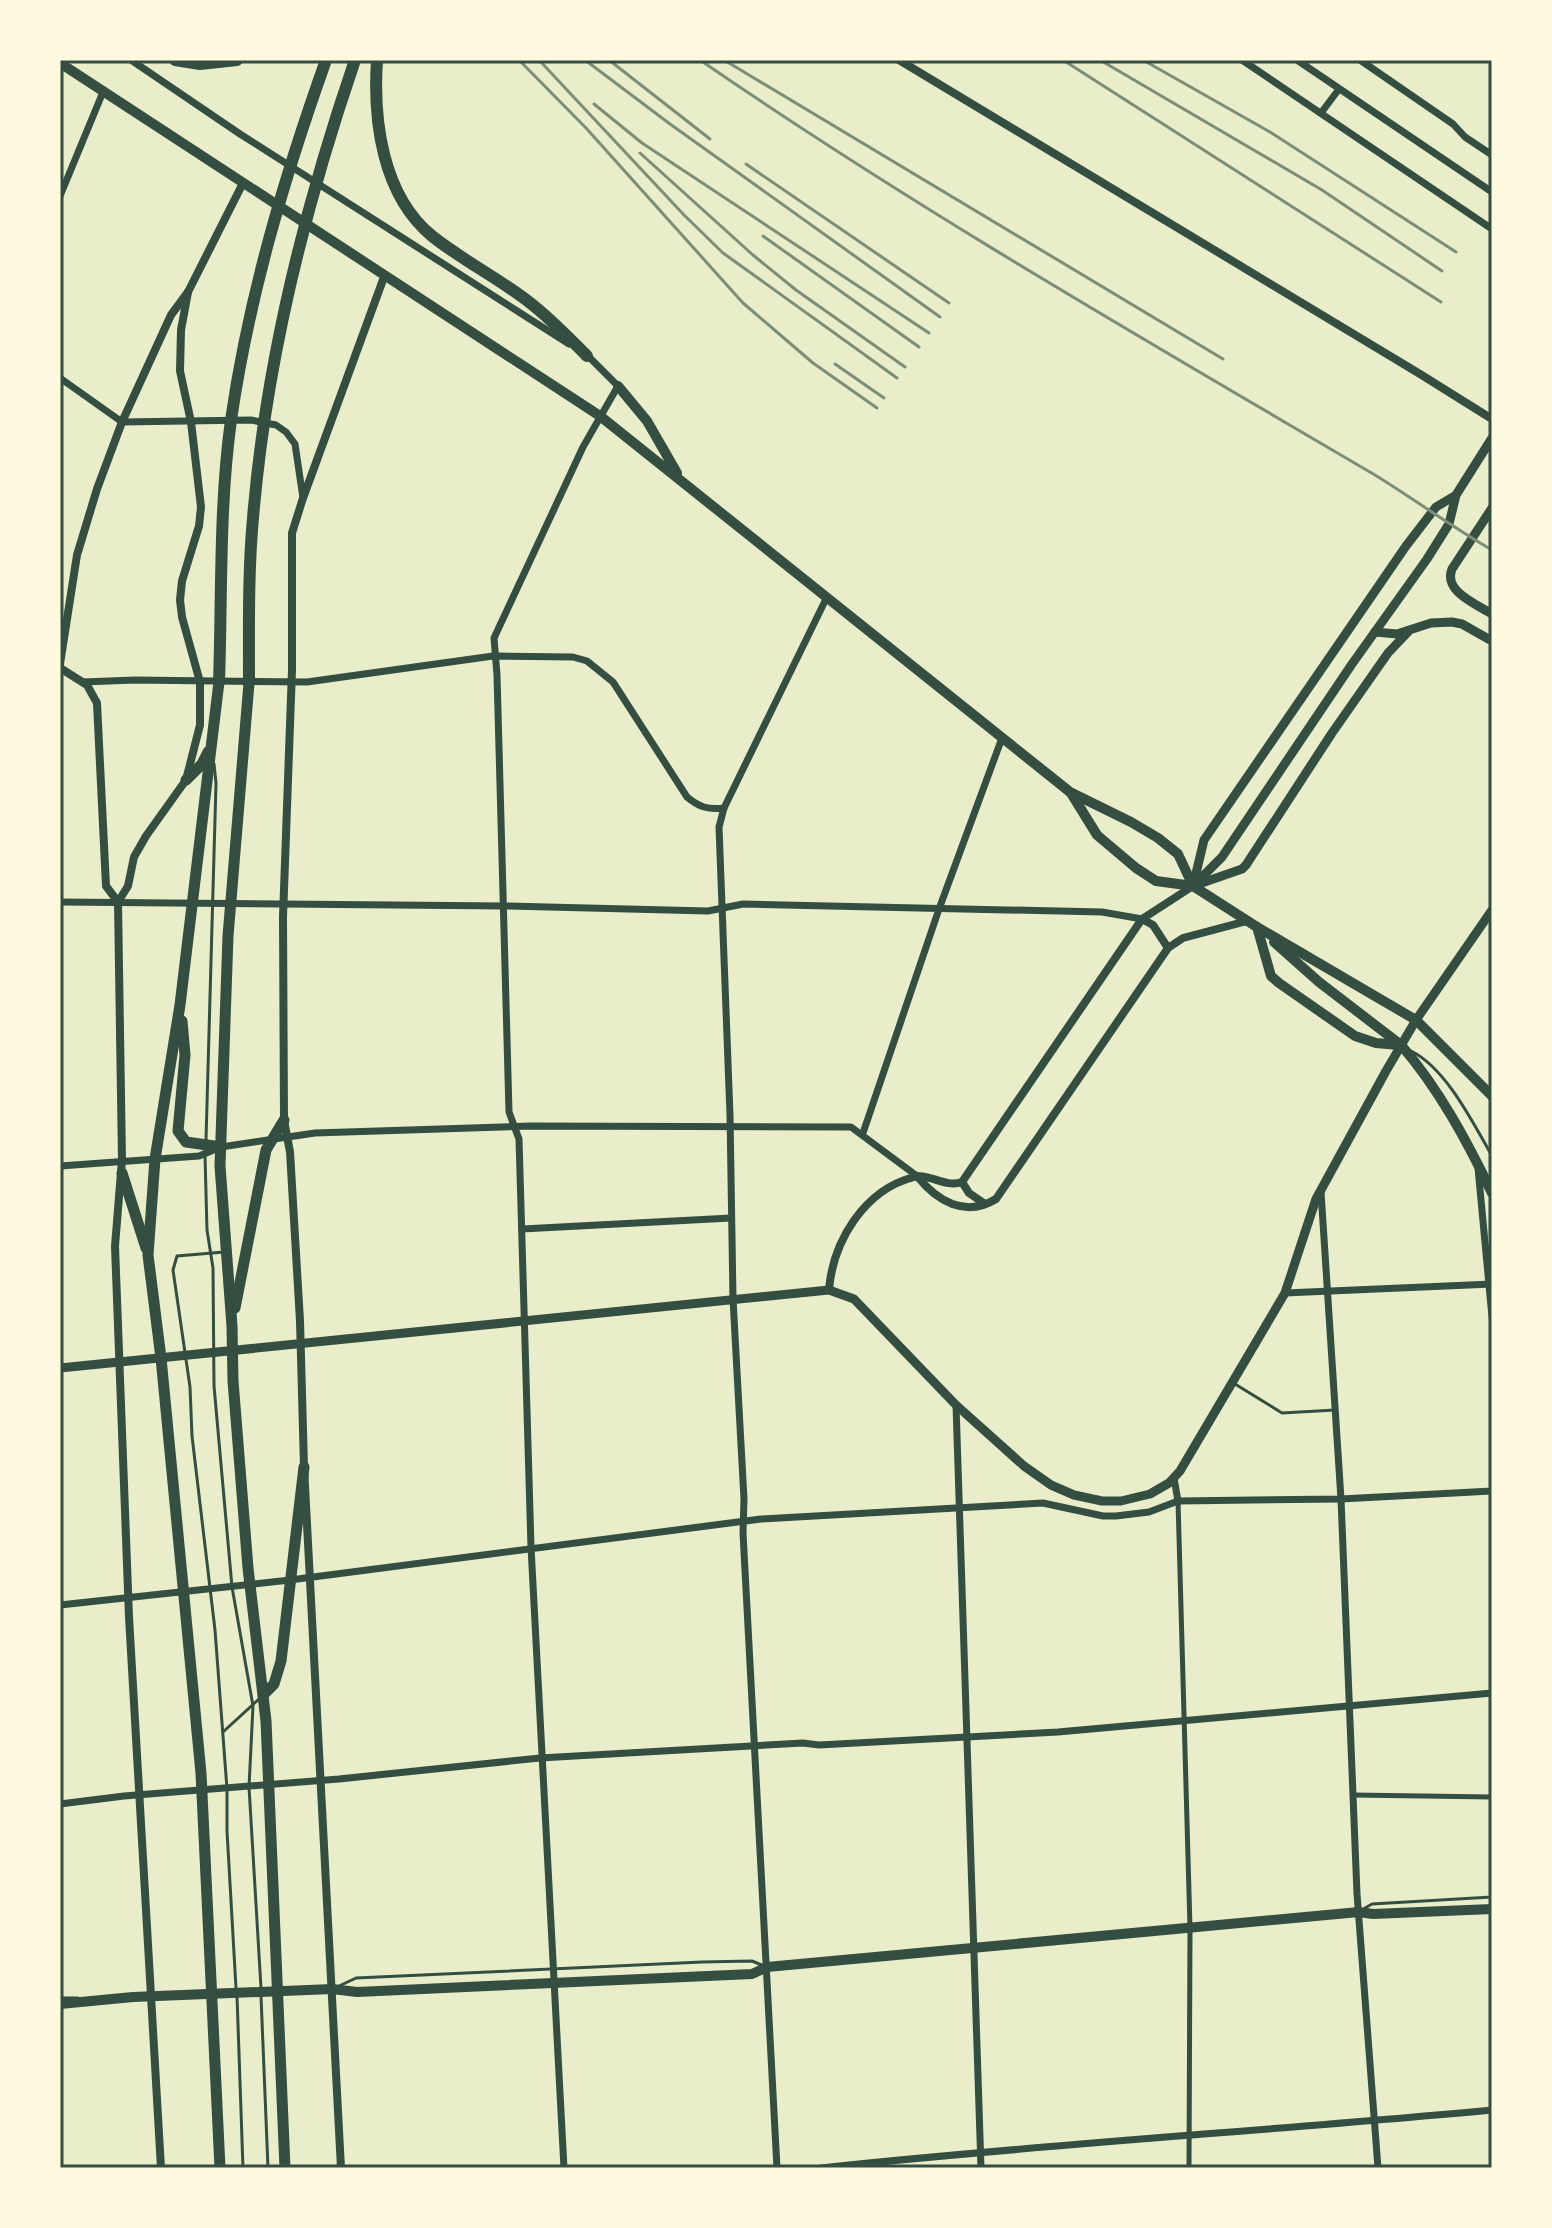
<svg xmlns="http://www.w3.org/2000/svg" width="1552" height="2228" font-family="Rubik,sans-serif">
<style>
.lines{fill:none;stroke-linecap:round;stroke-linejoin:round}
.service{stroke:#344e41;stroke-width:3}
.pedestrian{stroke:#344e41;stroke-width:5}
.minor{stroke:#344e41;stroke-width:7}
.tertiary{stroke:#344e41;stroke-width:8}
.secondary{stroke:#344e41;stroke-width:9}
.primary{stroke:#344e41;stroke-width:10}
.trunk{stroke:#344e41;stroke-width:11}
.motorway{stroke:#344e41;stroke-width:12}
.rail{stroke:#7c8e77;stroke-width:3}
.neatline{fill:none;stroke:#344e41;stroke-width:3}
</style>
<rect width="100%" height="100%" fill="#e9edc9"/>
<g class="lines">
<!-- service -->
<g class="service">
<path d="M1411,1051C1446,1068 1473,1123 1492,1156"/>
<polyline points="206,1140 216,783 214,764"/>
<polyline points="205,1156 207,1230 213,1268 214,1386 232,1587 253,1706 249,1787 261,1988"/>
<polyline points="224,1252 177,1256 173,1270 190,1387 192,1436 215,1630 227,1789 227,1831 236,1988"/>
<polyline points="1235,1384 1282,1413 1335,1410"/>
<polyline points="223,1732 259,1699"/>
<polyline points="1365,1908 1372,1904 1492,1897"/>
<polyline points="339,1986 356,1978 702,1962 752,1961 764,1966"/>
<polyline points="237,1996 243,2168"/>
<polyline points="261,1996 268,2168"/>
<polyline points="60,1998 78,1998"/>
</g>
<!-- pedestrian -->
<g class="pedestrian">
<polyline points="1178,1501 1190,1928 1189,2168"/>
<polyline points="1353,1795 1492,1797"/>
</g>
<!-- minor -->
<g class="minor">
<polyline points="131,60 240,134 569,344"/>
<polyline points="1242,60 1492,229"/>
<polyline points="1297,60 1492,192"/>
<polyline points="1360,60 1453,124 1465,137 1492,155"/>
<polyline points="1321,113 1339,89"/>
<polyline points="60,196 103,92"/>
<polyline points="60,378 122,422 251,420 276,425 286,432 295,444 303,498"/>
<path d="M83,682L135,680L307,682L493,656L573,657L587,661L613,682L687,797C699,807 708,810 724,808"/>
<polyline points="60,902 505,906 708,911 743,904 1102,912 1142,919"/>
<polyline points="863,1133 939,909 1002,738"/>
<polyline points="60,1166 199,1156 221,1147 315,1133 531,1126 851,1127 917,1176"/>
<polyline points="1478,1168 1492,1317"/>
<polyline points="1321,1192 1341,1499 1357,1894 1378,2168"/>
<polyline points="522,1229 731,1218"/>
<polyline points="1285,1293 1492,1284"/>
<polyline points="956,1405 981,2168"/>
<polyline points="1174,1478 1178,1501"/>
<polyline points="60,1605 290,1580 761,1519 1043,1503 1103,1516 1116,1516 1149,1512 1178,1501 1341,1499 1492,1491"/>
<polyline points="60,1804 124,1796 339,1779 540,1758 803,1743 819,1745 1058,1732 1492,1693"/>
<polyline points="564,2168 531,1547 519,1139 509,1112 497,675 494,638 583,447 618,386 587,355"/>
<polyline points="777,2168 743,1533 744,1499 733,1299 730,1115 719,827 724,808 826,599"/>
<path d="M821,2168C1044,2144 1268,2131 1492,2110"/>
</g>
<!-- tertiary -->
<g class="tertiary">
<polyline points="899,60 1420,374 1492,419"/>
<polyline points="60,664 77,555 97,489 122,422 171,315 188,292 243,183"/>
<polyline points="60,668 87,685 97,703 106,886 118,902 122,1160 115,1246 129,1617 161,2168"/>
<polyline points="118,902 128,886 134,857 146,836 186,780 200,725 200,682 182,617 180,600 182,581 199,526 201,507 191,422 180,371 181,330 188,292"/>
<polyline points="1142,919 1153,925 1168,948"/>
<path d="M917,1176C937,1201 965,1218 996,1199L1168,948L1183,938L1247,921"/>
<polyline points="962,1182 969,1193 985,1204"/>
<path d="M829,1290C833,1241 864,1190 914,1177C930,1173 945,1188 962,1182L1142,919L1193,886"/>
<polyline points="341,2168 304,1467 300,1321 290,1152 284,1120 283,917 292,670 292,533 303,498 384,277"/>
</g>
<!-- secondary -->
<g class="secondary">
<path d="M1492,508L1452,569C1443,591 1476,604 1492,614"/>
<polyline points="1375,632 1397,634 1431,623 1452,622 1462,624 1492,641"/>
<polyline points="1196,885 1242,869 1246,865 1332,733 1388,653 1408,632"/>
<polyline points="1193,886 1222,857 1352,664 1427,559 1449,524 1456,495 1492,438"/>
<polyline points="1193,886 1204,840 1406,546 1436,507 1456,495"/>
<polyline points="60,1368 829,1290 854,1299 956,1405 1024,1466 1051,1485 1074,1495 1102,1501 1121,1501 1150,1494 1169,1483 1180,1471 1285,1293 1316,1199 1386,1071 1416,1020 1492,910"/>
</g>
<!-- primary -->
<g class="primary">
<polyline points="60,63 600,416 1070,792 1131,822 1158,838 1178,854 1193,886"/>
<polyline points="618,386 647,421 677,473"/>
<polyline points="1071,793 1097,835 1136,868 1156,881 1193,886 1257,927 1416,1020 1492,1096"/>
<polyline points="1257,927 1271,976 1279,983 1355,1036 1376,1043 1399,1045"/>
<path d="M1274,942L1319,982L1401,1045C1439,1089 1467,1141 1492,1193"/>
<polyline points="60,2004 133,1997 332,1989 357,1992 752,1974 767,1967 821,1962 1359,1912 1373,1914 1492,1909"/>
</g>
<!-- trunk -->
<g class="trunk">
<polyline points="219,682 180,1005 155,1159 148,1255 161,1358 201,1773 220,2168"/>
<polyline points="249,683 228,936 220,1166 232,1326 233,1381 248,1568 266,1721 285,2168"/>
<polyline points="186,780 202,764 208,752"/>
<polyline points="182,1021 185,1055 178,1131 186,1142 221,1147"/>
<polyline points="122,1173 146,1248"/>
<polyline points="235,1308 266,1150 284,1120"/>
<polyline points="264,1694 274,1684 281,1661 304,1467"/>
</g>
<!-- motorway -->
<g class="motorway">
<polyline points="175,60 200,64 237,60"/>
<path d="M377,60C373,120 382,195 432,236C462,260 498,278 529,302C550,318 568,337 587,356"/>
<path d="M219,682C222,595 219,507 231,420C249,296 284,178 326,60"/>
<path d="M249,683C249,628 248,572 253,518C266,361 304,209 355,60"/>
</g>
<!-- rail -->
<g class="rail">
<polyline points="519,60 586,128 743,303 813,363 877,408"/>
<polyline points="539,60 684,215 723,253 897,378"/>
<polyline points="585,60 670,124 940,317"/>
<polyline points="609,60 710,139"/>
<path d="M700,60C918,210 1147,341 1375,475C1414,499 1452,527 1492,550"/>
<polyline points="724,60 1223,359"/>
<polyline points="1063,60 1441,302"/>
<polyline points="1100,60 1322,190 1442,271"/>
<polyline points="1143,60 1270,132 1456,252"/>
<polyline points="594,104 642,143 929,333"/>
<polyline points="640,153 753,255 796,290 905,367"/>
<polyline points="746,164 949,303"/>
<polyline points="763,236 919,347"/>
<polyline points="835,364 884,398"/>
</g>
</g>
<!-- border -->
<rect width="1552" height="2228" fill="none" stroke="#fefae0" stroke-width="124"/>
<rect x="62" y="62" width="1428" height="2104" class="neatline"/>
</svg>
